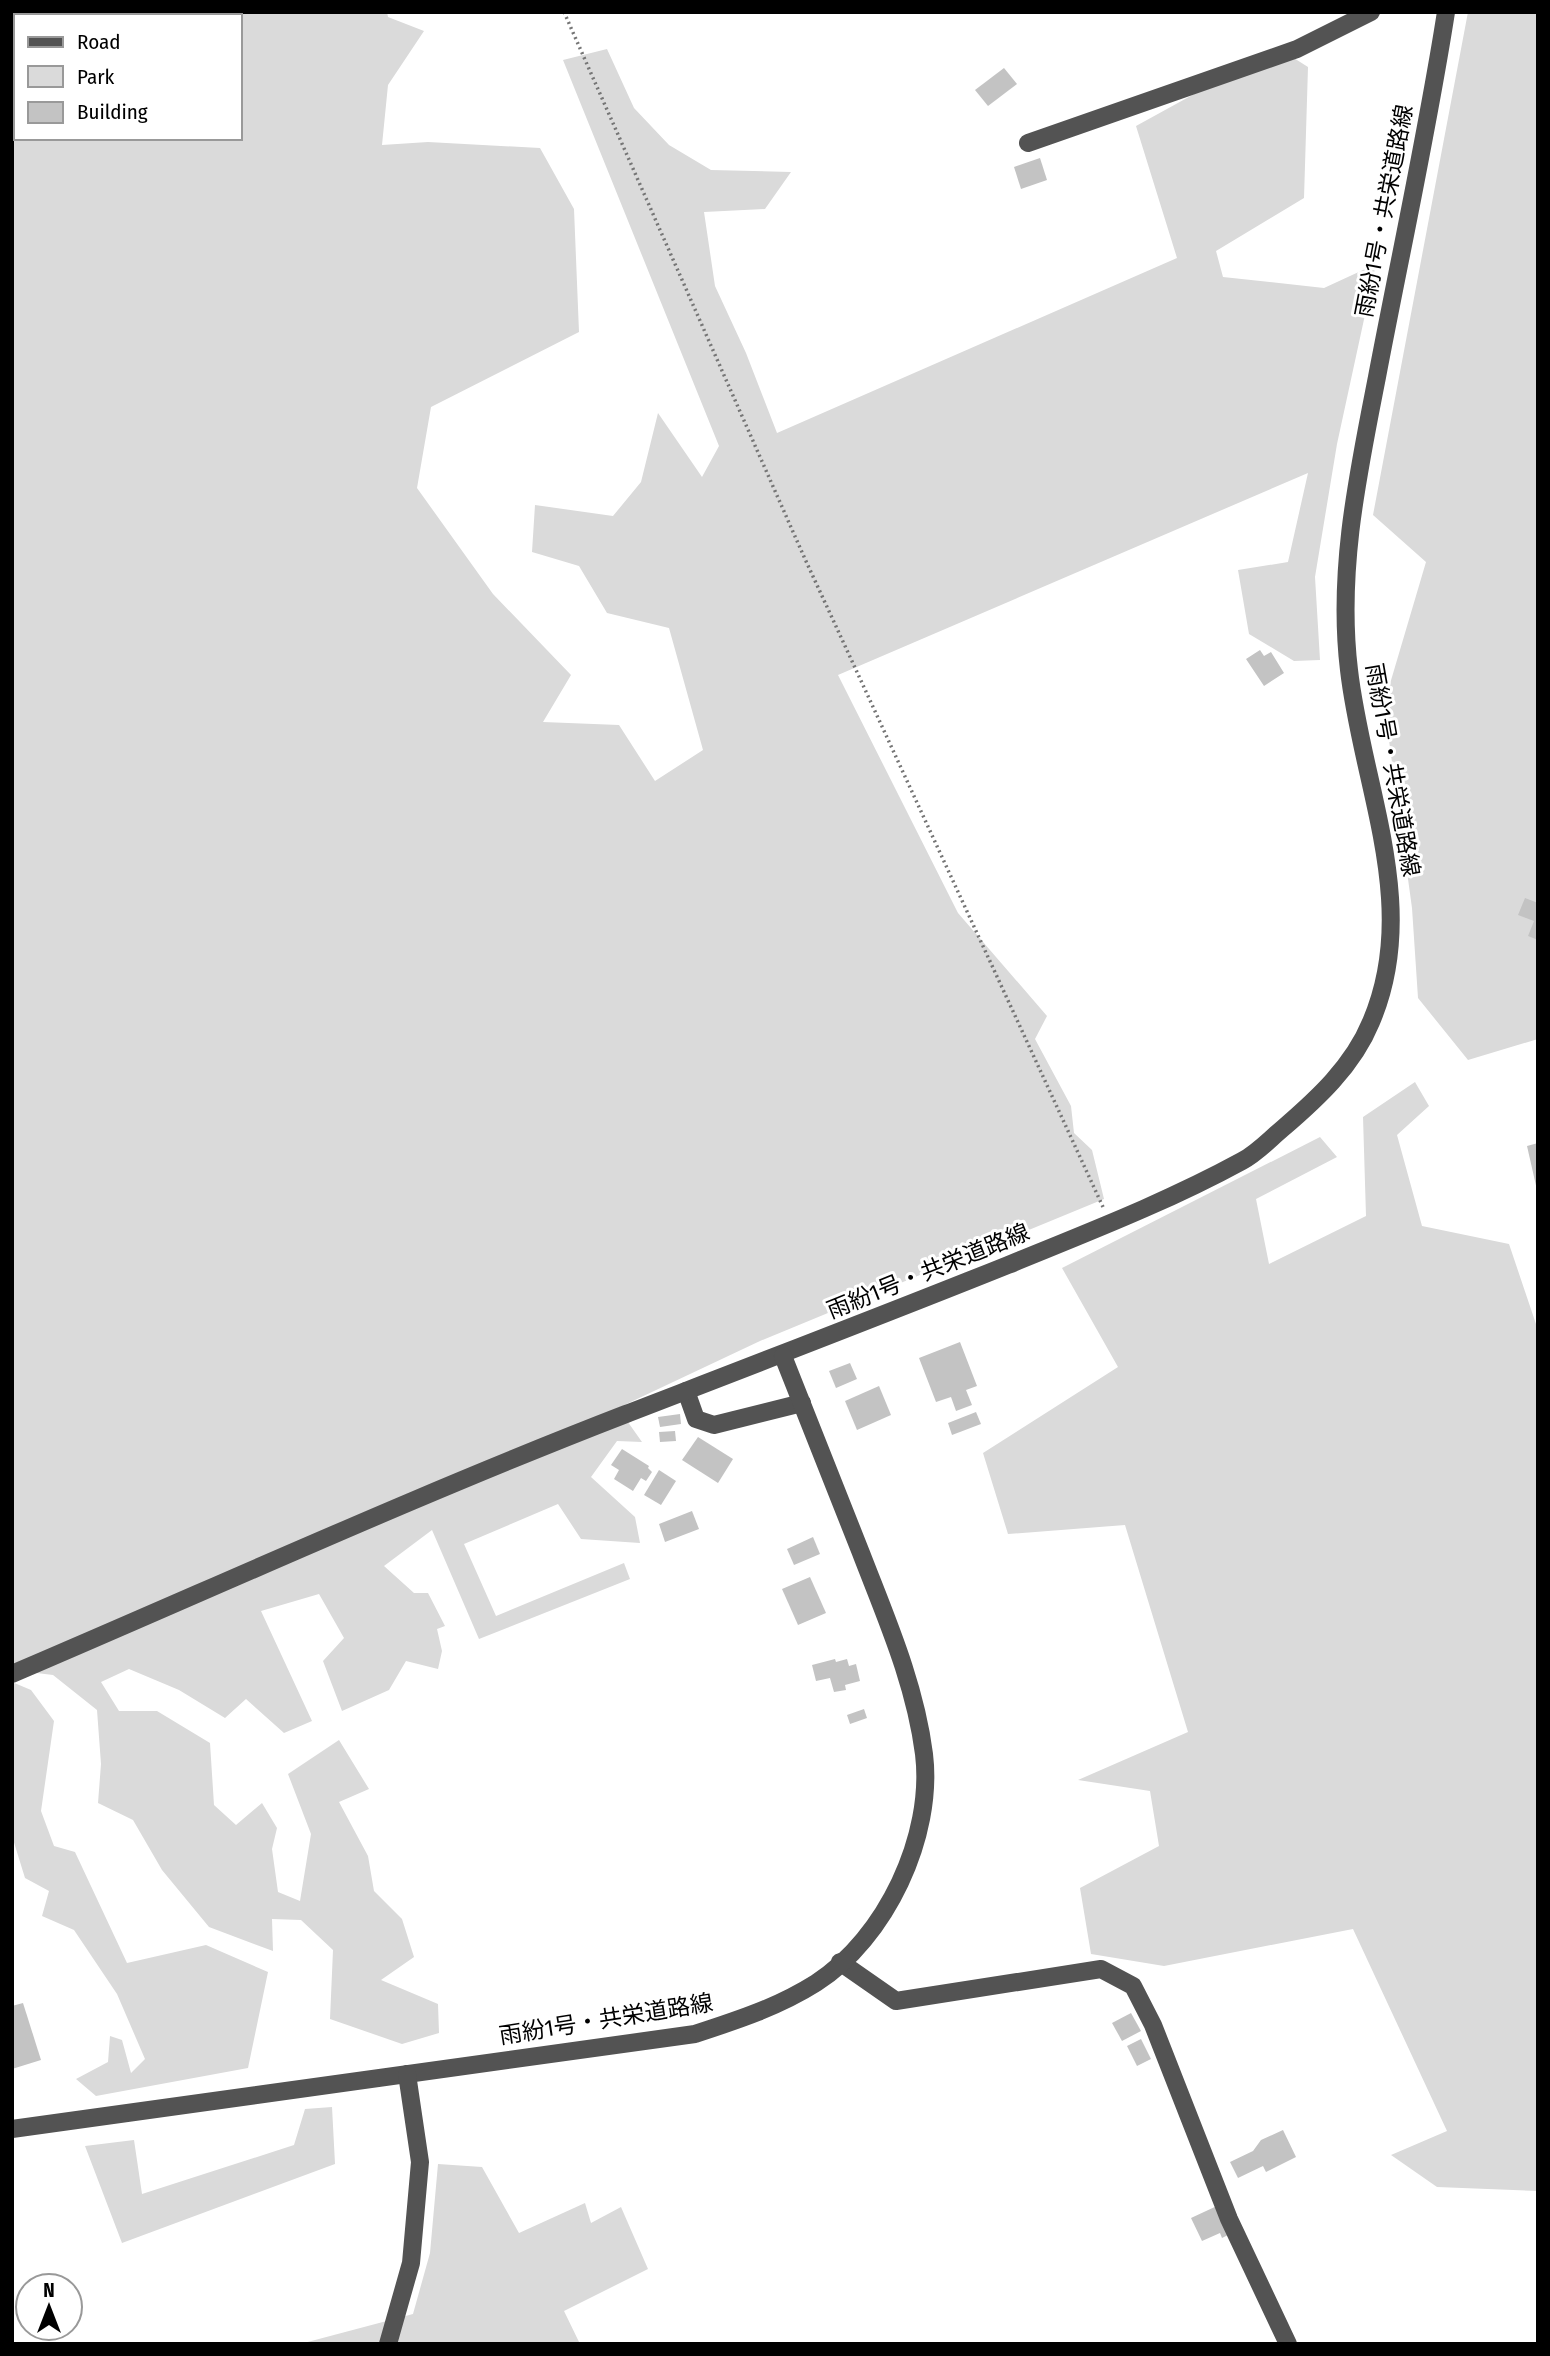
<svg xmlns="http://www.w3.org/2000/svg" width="1550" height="2356" font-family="'Fira Sans Condensed','Noto Sans JP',sans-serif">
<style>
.green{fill:#dadada;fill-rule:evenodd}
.building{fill:#c3c3c3}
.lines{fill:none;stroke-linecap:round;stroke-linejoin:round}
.path{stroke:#757575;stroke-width:3.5;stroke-dasharray:2 3.5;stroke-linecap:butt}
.minor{stroke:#535353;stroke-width:18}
.labels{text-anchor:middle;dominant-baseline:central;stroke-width:6;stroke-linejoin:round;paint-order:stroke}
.street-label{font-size:23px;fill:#000;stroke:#fff}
</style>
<rect width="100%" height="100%" fill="#fff"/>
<!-- green -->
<g class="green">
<path d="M12,12H387L388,17L424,31L388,85L382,145L428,142L540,148L574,209L579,332L431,407L417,488L493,594L571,675L543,722L619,725L655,781L703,750L669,628L607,613L579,566L532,552L535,505L613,516L641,482L658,413L702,477L719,446L563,60L607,49L634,108L669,145L711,170L791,172L765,209L704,212L715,286L746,353L777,433L1177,258L1136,126L1278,48L1308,67L1304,198L1216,251L1223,277L1324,288L1376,264L1337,444L1315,577L1320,660L1294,661L1249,634L1238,570L1288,562L1308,473L838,675L958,913L1047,1016L1035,1039L1071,1106L1074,1133L1092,1150L1104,1199L760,1341L618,1408L642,1442L617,1441L591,1477L635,1517L640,1543L581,1539L558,1504L464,1544L496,1616L624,1563L630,1579L479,1639L432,1530L384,1566L414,1593H428L445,1626L437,1629L442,1651L438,1669L406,1661L389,1690L342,1711L323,1661L344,1638L319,1594L261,1611L312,1721L284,1733L246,1699L225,1718L179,1690L129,1669L101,1682L119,1711H157L210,1743L214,1805L236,1825L262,1803L277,1828L272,1849L278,1892L300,1901L311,1834L288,1774L339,1740L369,1789L339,1802L368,1856L374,1891L402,1919L414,1957L381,1980L438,2004L439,2033L402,2044L330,2019L333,1950L301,1920L272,1919L273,1951L209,1927L162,1870L133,1820L98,1803L101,1764L97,1710L53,1675L12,1670ZM16,16H240V138H16Z"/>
<polygon points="1468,12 1538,12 1538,1039 1468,1060 1418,998 1412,908 1384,704 1426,562 1373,515"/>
<polygon points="1415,1082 1429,1106 1397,1135 1422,1226 1509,1244 1538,1330 1538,2191 1437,2187 1391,2155 1447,2131 1353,1929 1164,1966 1091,1954 1080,1888 1159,1846 1150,1791 1078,1780 1188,1732 1125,1525 1008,1534 983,1453 1118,1367 1062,1268 1320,1137 1337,1157 1256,1199 1269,1264 1366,1216 1363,1117"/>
<polygon points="12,1682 31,1690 54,1721 41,1811 54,1846 75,1852 127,1963 206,1945 268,1972 248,2068 96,2096 76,2079 108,2062 110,2036 122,2040 131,2073 145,2059 117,1994 74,1930 42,1916 49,1891 25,1878 12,1836"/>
<polygon points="332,2107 335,2164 122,2243 85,2146 134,2140 142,2194 294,2145 305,2109"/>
<polygon points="438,2164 482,2167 519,2233 585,2203 591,2223 621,2207 648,2269 564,2311 580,2344 300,2344 413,2314 430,2253"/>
</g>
<!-- building -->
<g class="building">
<polygon points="1004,68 1017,84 988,106 975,90"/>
<polygon points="1040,158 1047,180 1021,189 1014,167"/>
<polygon points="1260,650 1264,656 1271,652 1284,673 1264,686 1246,659"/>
<polygon points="1525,898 1538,903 1538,940 1528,936 1534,921 1518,915"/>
<polygon points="1538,1143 1538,1190 1537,1190 1527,1146"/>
<polygon points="960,1342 977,1386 966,1390 972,1405 956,1411 951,1397 936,1402 919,1358"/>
<polygon points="850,1363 857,1379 836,1388 829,1371"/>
<polygon points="879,1386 891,1415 857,1430 845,1401"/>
<polygon points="976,1412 981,1424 952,1435 948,1423"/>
<polygon points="680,1414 681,1424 660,1427 658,1417"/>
<polygon points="675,1431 676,1441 660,1442 659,1432"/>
<polygon points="698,1437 733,1459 718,1483 682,1460"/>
<polygon points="622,1449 649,1466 648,1468 652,1472 646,1481 641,1478 633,1491 614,1479 619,1470 611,1465"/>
<polygon points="659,1470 676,1481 661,1505 644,1495"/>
<polygon points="692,1511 699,1529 665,1542 659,1524"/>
<polygon points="813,1537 820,1554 794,1565 787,1549"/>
<polygon points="810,1577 826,1613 798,1625 782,1589"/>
<polygon points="835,1659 836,1662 847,1659 849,1666 856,1664 860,1681 845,1685 846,1690 834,1692 830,1678 816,1681 812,1665"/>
<polygon points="864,1709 867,1718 850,1724 847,1715"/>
<polygon points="23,2003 41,2060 12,2069 12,2006"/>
<polygon points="1131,2013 1141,2031 1122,2041 1112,2023"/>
<polygon points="1141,2039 1151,2059 1137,2066 1127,2046"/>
<polygon points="1283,2130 1296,2157 1266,2172 1263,2166 1238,2178 1230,2162 1253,2151 1261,2140"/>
<polygon points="1219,2205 1232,2233 1222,2238 1220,2233 1202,2241 1191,2218"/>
</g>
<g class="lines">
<!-- path -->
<polyline class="path" points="564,12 805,559 1103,1207"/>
<!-- minor -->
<g class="minor">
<polyline points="1028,143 1297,49 1371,12"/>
<polyline points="686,1391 696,1419 714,1425 802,1403"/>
<path d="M12,1674C216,1587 419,1494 626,1414C753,1365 881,1316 1008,1265C1086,1233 1167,1202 1242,1161C1257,1153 1269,1140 1282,1129C1317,1099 1353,1066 1371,1022C1421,906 1362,786 1349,670C1337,571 1358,474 1377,377C1400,256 1427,134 1446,12"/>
<polyline points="840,1962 896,2001 1101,1969 1133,1986 1153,2025 1229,2219 1288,2344"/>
<path d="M12,2129L695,2034C738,2020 778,2007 816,1983C886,1938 934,1836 924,1754C915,1683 886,1618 861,1553C835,1487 809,1421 783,1356"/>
<polyline points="388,2344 411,2263 420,2162 407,2074"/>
</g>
</g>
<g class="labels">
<!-- street labels -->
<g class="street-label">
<text transform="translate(1384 211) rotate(-79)">雨紛1号・共栄道路線</text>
<text transform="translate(1393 770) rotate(80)">雨紛1号・共栄道路線</text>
<text transform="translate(928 1271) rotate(-22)">雨紛1号・共栄道路線</text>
<text transform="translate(606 2019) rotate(-9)">雨紛1号・共栄道路線</text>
</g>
</g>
<!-- border -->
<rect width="1550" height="2356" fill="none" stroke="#000000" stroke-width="28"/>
<!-- legend -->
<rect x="14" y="14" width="228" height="126" fill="#ffffff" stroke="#999999" stroke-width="2"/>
<rect x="28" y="37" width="35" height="10" fill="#535353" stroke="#999999" stroke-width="2"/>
<text x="77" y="49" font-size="21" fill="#000000">Road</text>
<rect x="28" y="66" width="35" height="21" fill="#dadada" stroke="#999999" stroke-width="2"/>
<text x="77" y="84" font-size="21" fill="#000000">Park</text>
<rect x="28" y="102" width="35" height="21" fill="#c3c3c3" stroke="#999999" stroke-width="2"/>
<text x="77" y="119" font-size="21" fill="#000000">Building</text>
<!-- north arrow -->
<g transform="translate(49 2307)"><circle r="33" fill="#ffffff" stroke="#999999" stroke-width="2"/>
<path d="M0-5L12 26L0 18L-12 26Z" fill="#000000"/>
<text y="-10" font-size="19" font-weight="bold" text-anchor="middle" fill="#000000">N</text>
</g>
</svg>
